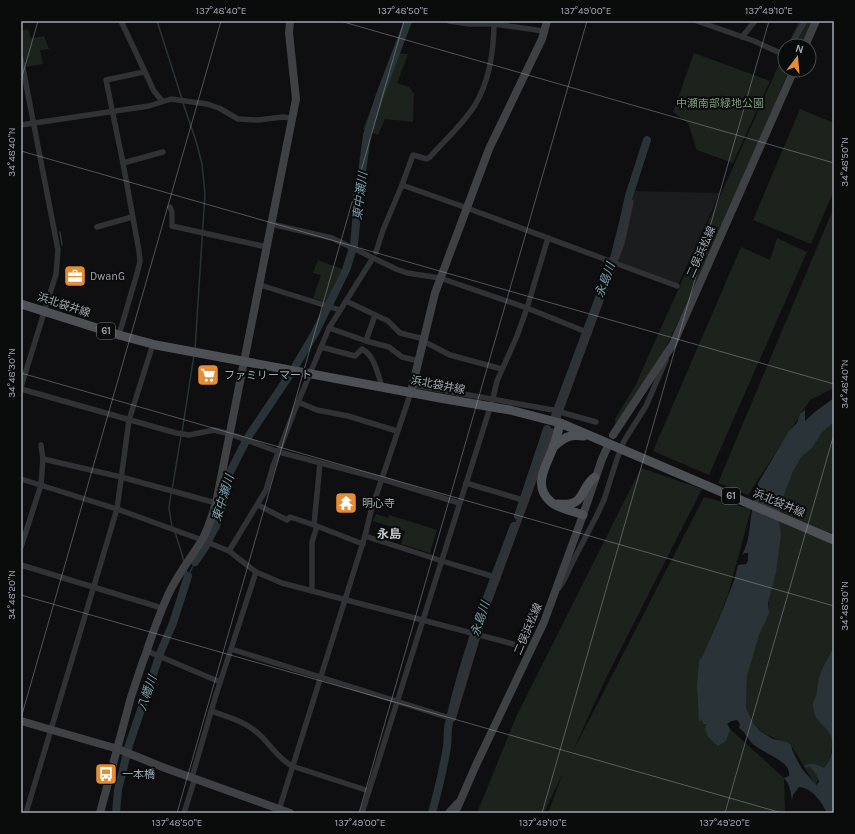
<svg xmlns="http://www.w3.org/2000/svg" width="855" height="834" font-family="Karla,'Noto Sans JP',sans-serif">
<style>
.built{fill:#1b1c1d}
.green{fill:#1c231c}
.water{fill:#2a3438}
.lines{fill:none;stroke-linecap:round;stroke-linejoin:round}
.stream{stroke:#2a3438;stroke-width:1.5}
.river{stroke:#2a3438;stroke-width:8}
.street{stroke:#313235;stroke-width:5.5}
.secondary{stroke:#3f4145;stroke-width:8}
.primary{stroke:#4d5054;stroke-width:9}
.ticks{fill:none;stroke:#a1a8b1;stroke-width:1;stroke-opacity:0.45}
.labels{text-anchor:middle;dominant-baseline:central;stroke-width:4;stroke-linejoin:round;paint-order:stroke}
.shield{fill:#0a0b0b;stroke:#74797f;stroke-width:1}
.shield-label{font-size:10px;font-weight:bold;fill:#a1a8b1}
.park-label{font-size:11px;fill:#7c9b79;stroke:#0a0b0b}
.street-label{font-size:11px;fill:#a1a8b1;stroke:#0a0b0b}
.poi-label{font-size:11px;fill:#a1a8b1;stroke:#0a0b0b;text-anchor:start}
.water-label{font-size:12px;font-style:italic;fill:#799cab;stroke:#0a0b0b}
.neighbourhood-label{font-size:12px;font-weight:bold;fill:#c2c7cd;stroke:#0a0b0b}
.neatline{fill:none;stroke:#a1a8b1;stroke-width:1.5}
.ticks-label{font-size:10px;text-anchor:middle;fill:#a1a8b1}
</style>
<rect width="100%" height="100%" fill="#0f0f11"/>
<!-- built -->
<polygon class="built" points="632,191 720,193 678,285 618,261 625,242 633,199"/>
<!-- green -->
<g class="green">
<polygon points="799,21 813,21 801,46 787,46"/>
<polygon points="28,29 31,38 44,36 49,49 40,50 43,64 26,67 21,47 21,31"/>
<polygon points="785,51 785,70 789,70 740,186 677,324 660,359 616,427 615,419 635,386"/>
<polygon points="393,53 408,54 397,83 409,87 414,94 413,122 385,119 378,135 363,129"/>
<polygon points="694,53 770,81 733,163 697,150 688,123 673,112"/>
<polygon points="800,109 834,123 834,190 811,244 753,220"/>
<polygon points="834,207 834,388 810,400 748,495 718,483"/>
<polygon points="777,238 807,252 709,475 653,451 741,247 770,260"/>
<polygon points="318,260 342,269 327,303 313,298 321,275 313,273"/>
<polygon points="834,417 834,647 814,711 833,737 830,761 815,785 791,745 763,733 742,713 743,654 769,610 766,529 789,464"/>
<polygon points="641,468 702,489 605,680 572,753 704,497 751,509 728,595 698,668 718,745 730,729 784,778 785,813 548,813 563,773 544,813 477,813 516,717"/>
<polygon points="376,514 388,518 389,515 437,530 430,553 401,544 405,531 373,521"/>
</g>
<!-- water -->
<path class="water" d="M834,398V422L823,431L812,448L802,456L793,471L786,489L781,506L779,522L781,535L776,572L768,603L769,613L759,635L747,676L746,698V709L753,723L760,731L773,739L787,742L791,745L793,752L802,769L816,785L819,782L817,775L809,766L806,768L804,766C811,762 817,765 824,768C829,762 831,759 832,751C837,726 813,727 813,705C813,701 815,700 816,696C818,690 817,684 819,678C822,667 829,657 834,647V813H827C821,801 812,788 799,787L793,795L792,801C791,793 790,784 784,778L789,776C792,760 760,753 751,742C747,737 745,732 739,728L740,724L737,720L731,721L727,724L730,729L726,741L718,746L708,737L705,729L707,724H703L702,720L699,722L697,685L699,661L704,653L725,604L734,581L738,565L746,564L748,561V553H745L742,555C751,540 749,519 754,502C755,495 759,490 758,483L789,431L797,423L800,414L805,410V421L816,411Z"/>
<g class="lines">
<!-- stream -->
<g class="stream">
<polyline points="157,21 182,99"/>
<polyline points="183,103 196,141 202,164 205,194 195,349"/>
<polyline points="60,232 62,245"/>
<polyline points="182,432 194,355"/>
<polyline points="172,490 181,436"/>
<polyline points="171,493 169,508 172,527"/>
<polyline points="175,532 184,561"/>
<polyline points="186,570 188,576 195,562"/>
</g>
<!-- river -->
<g class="river">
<polyline points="296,365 315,333 346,270 354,245 358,202 367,135 380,95 408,21"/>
<polyline points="555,416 615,255 623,223 629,196 647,140"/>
<polyline points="518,516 547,429"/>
<polyline points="209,539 216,526 221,509 227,478 248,437 289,376"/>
<polyline points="195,562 206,546"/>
<polyline points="116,813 118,790 129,745 161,651 173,623 188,576"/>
<path d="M432,813C438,791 443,770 447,747C448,739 447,731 449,723C464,656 489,591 514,526"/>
</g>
<!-- street -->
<g class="street">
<polyline points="121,21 154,91 162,101"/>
<polyline points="449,21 470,24 494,24 544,31"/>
<polyline points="697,21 754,41 778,52 785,52"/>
<polyline points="742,37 755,21"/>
<polyline points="790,46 805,21"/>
<polyline points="21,58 58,250 56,274 21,387"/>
<polyline points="21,125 149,106 171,99 207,104 219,108 238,119 258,120 283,117 292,118"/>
<polyline points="123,163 163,152"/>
<path d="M402,185L413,155L427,159L430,157C445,140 463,124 475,105C490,80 494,50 494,21"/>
<polyline points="170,207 172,212 172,226 267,247"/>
<polyline points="271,224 332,238 396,269 407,273 440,278 527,308 589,333"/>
<polyline points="97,227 132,217"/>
<polyline points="376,252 383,230 402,185 467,208 615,263"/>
<polyline points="615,263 677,286"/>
<polyline points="260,285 340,310"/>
<polyline points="346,301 388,321 400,333 424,339"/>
<polyline points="329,328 366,341 389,347 402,357 419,361"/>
<polyline points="119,335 138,270 140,261 139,251 123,163 106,80 144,72"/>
<polyline points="366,341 375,315"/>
<polyline points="423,341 450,355 502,369"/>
<path d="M321,347L355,356L362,349C375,356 377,373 382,386"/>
<polyline points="413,385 553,410 596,422"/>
<polyline points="21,389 176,433 189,435 214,430 230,434 279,452 382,479 459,503"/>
<polyline points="298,402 317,410 348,416 397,431"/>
<polyline points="492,402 497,381 517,336 527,308 548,238"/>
<polyline points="558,417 622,243 631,202"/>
<polyline points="43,459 121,477 216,503"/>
<polyline points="21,479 117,509 202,540 229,551 256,572 282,583 513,644"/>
<polyline points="466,483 526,501"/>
<polyline points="258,505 287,520 290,517 314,525 363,544"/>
<polyline points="314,525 320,463"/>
<polyline points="365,536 442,561 498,578"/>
<polyline points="21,547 41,485 43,459 41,445"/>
<polyline points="229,551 266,490 273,466 294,412 329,328 371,261"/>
<polyline points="21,565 162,608"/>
<polyline points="559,588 565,578 572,563 596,517 604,500 617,459 624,441 646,406 666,360"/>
<polyline points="312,591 312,542 317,526"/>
<polyline points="231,649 453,719 485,612 552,431"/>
<polyline points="147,651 220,682"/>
<path d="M211,711C229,717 247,722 261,736C272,747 279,759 292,766L369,791"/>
<polyline points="26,813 117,509 129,420 153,344"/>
<polyline points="184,813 194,781 192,777 215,698 256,572"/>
<polyline points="278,813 365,536 371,511 411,392"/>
<polyline points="362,813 489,411"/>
</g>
<!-- secondary -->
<g class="secondary">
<polyline points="805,46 816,21"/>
<polyline points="411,392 435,293 489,149 542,39 547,21"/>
<polyline points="613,435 673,344 794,70"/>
<polyline points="21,721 118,749 165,768 290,813"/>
<path d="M100,813L131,697L143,661L147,651L148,647C155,627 162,606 172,587C181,570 192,556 202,540C209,528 212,515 216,503L296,99L289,33L290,21"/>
<polyline points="449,813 458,803"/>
<polyline points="455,813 476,765 544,622 583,515 602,459 607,448"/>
</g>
<!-- primary -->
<g class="primary">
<polyline points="21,304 119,335 156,345 440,398 510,410 560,423 579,431 834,540"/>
<path d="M560,423C558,432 556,440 553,448C546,466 532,486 551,502C559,509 574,511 583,515"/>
<path d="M553,447C565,437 569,434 584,436"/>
<path d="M558,504C587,507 579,488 595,477"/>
</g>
</g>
<!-- ticks -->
<path class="ticks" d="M340,21L834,163M21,80L38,21M21,151L834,384M21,373L834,606M21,595L782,813M21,718L221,21M177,813L404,21M359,813L587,21M542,813L769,21M725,813L834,434"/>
<!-- icons -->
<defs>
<g id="office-square" transform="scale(1.15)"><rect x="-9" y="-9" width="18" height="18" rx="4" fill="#e68c32" stroke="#0a0b0b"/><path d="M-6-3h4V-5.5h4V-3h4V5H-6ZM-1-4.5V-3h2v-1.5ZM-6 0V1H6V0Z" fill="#fff"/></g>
<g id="supermarket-square" transform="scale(1.15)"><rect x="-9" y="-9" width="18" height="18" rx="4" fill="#e68c32" stroke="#0a0b0b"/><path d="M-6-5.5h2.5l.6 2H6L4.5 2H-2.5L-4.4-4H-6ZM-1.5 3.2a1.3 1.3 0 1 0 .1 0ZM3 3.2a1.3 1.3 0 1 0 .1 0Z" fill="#fff"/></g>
<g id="temple-square" transform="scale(1.15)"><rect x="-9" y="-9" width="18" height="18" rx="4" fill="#e68c32" stroke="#0a0b0b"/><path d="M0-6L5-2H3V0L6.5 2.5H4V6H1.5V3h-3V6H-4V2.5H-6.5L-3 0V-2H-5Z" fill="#fff"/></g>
<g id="bus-square" transform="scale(1.15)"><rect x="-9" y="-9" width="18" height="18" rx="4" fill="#e68c32" stroke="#0a0b0b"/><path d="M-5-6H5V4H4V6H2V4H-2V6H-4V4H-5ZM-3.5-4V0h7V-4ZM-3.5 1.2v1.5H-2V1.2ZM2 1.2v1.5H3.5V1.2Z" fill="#fff"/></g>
</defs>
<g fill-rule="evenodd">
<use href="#office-square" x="75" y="276"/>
<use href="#supermarket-square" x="208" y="375"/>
<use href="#temple-square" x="346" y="503"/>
<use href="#bus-square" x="106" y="774"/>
</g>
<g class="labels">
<!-- shield labels -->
<g class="shield">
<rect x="97" y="323" width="18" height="16" rx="3"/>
<rect x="722" y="488" width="18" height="16" rx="3"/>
</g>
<g class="shield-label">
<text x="106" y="331">61</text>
<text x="731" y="496">61</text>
</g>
<!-- park labels -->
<g class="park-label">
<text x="720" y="103">中瀬南部緑地公園</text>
</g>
<!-- street labels -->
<g class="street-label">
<text transform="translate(701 252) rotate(-66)">二俣浜松線</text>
<text transform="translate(64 305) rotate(18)">浜北袋井線</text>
<text transform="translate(438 385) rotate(11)">浜北袋井線</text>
<text transform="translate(779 503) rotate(23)">浜北袋井線</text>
<text transform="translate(528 629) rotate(-67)">二俣浜松線</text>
</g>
<!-- poi labels -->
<g class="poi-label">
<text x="90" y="276">DwanG</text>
<text x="224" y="375">ファミリーマート</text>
<text x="362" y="503">明心寺</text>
<text x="122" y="774">一本橋</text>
</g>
<!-- water labels -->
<g class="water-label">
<text transform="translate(360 196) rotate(-83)">東中瀬川</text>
<text transform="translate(605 280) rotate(-70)">永島川</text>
<text transform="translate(223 498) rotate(-73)">東中瀬川</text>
<text transform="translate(480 619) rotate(-72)">永島川</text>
<text transform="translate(147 693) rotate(-71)">八幡川</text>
</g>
<!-- neighbourhood labels -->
<g class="neighbourhood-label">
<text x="389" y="534">永島</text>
</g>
</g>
<!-- border -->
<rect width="855" height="834" fill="none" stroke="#0a0b0b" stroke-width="44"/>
<!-- north arrow -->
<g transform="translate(797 58) rotate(16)"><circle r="19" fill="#0a0b0b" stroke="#464a4d"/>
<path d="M0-3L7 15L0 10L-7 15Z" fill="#e68c32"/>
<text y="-6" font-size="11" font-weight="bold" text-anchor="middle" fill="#a1a8b1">N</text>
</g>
<rect x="22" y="22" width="811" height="790" class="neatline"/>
<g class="ticks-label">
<text x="221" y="14">137°48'40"E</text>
<text x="403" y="14">137°48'50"E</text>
<text x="586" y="14">137°49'00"E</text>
<text x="769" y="14">137°49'10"E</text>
<text transform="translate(11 152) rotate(-90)" y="4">34°48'40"N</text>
<text transform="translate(844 162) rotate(-90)" y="4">34°48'50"N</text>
<text transform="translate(11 373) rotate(-90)" y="4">34°48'30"N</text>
<text transform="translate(844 384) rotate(-90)" y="4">34°48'40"N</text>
<text transform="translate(11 595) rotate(-90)" y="4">34°48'20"N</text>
<text transform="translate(844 606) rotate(-90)" y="4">34°48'30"N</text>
<text x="177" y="826">137°48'50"E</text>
<text x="360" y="826">137°49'00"E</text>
<text x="543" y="826">137°49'10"E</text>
<text x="725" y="826">137°49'20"E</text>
</g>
</svg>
